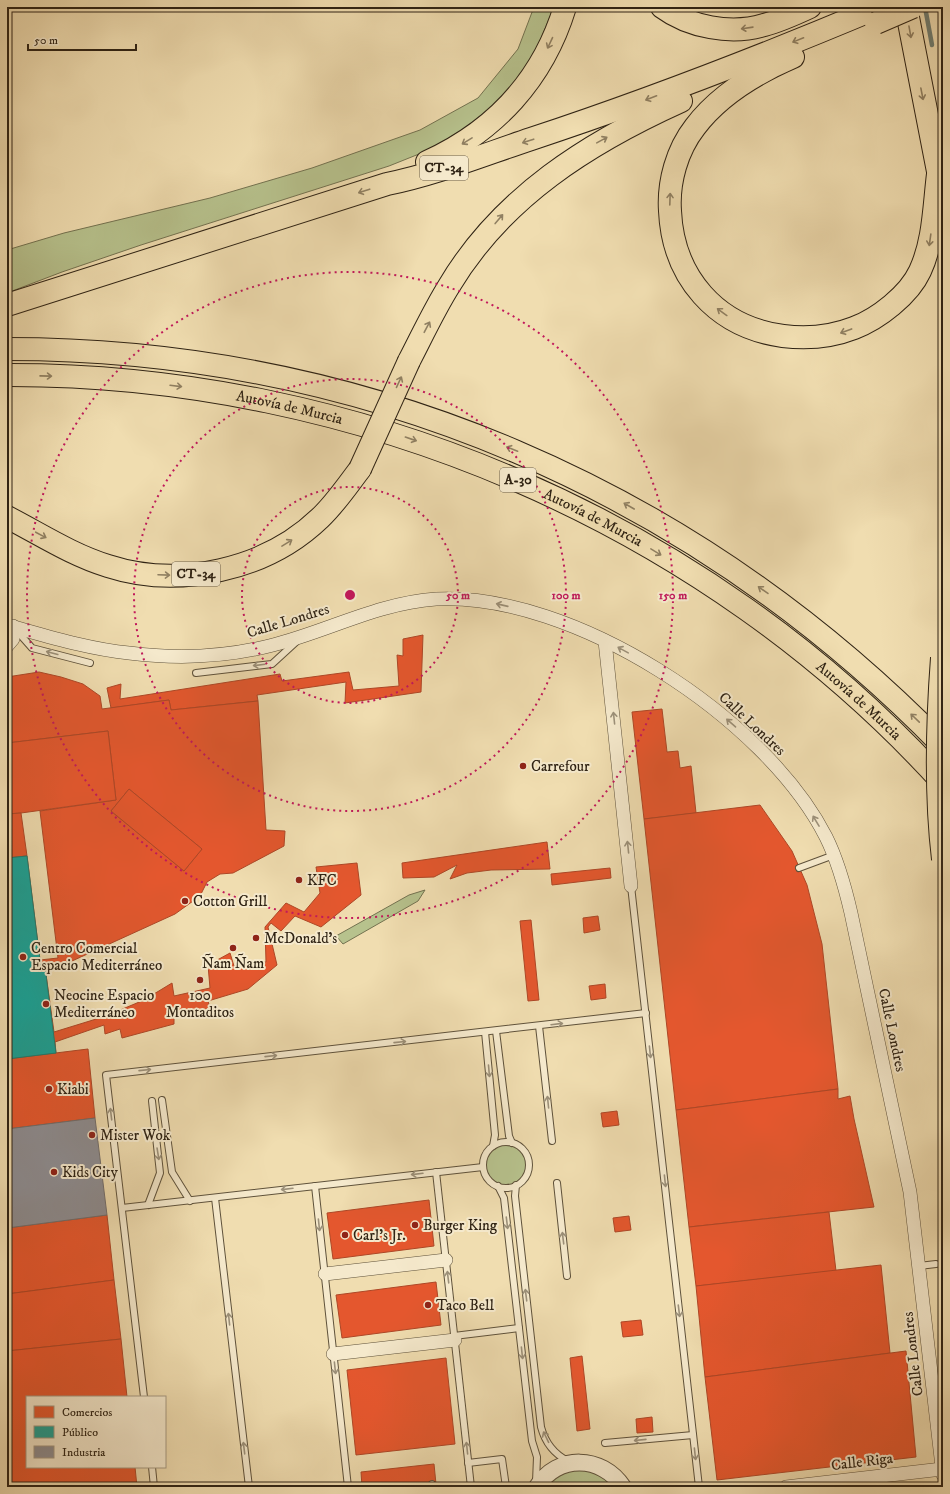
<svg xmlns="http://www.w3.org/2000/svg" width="950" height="1494" font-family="'IM FELL DW Pica',serif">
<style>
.green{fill:#b7c28d;stroke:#737250}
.shops{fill:#e4572e;stroke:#ae4726;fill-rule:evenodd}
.public{fill:#17a398;stroke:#1e7d70}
.industry{fill:#8d8d92;stroke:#716d6c}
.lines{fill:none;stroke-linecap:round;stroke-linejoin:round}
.stream{stroke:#707e72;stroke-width:4.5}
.service-casing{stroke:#5f523b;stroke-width:8}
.minor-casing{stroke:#5f523b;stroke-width:14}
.tertiary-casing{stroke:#5f523b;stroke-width:18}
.motorway-casing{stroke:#2f2314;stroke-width:24}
.service{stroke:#f5e9cc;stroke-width:6}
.minor{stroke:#f5e9cc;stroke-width:13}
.tertiary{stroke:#f5e9cc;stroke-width:16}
.motorway{stroke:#f0ddb0;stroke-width:22}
.motorway-bridge-casing{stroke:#2f2314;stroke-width:24;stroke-linecap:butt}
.motorway-bridge{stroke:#f0ddb0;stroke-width:22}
.oneway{stroke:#908062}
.oneway2{stroke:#9c9079}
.ring{fill:none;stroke:#c2185b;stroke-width:2;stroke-dasharray:2 4}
.poi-dot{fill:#8f2418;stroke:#f5e9cc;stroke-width:1.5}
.labels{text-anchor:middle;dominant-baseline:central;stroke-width:4;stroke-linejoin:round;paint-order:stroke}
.shield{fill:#f5e9cc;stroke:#6a5e4b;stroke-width:1}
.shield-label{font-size:14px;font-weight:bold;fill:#2f2314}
.street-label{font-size:15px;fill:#2f2314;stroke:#f5e9cc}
.poi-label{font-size:15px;fill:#2f2314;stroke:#f5e9cc;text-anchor:start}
.centre{fill:#c2185b;stroke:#f5e9cc;stroke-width:2}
.ring-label{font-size:12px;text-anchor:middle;font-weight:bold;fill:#c2185b;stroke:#f5e9cc;stroke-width:4;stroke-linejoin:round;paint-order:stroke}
</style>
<rect width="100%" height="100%" fill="#f0ddb0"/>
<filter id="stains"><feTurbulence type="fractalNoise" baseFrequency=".005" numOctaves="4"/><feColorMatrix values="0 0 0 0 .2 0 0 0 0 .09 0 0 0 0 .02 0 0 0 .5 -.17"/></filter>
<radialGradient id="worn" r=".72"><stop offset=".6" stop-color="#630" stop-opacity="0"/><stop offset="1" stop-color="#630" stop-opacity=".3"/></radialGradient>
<!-- green -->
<g class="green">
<polygon points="534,7 554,7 535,53 512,86 479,122 439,146 389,166 141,245 62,272 7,293 7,250 64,233 210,198 312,168 420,130 478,98 518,49"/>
<polygon points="425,890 418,901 343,944 336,936 409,895"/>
<circle cx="506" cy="1165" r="23"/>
<polygon points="574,1462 623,1487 537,1487"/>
</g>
<!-- shops -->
<g class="shops">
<polygon points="423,635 421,692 345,703 346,682 257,695 258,701 171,710 169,700 111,708 107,688 121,684 120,699 280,674 282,681 349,672 353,690 399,686 397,655 403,656 403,639"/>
<path d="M39,672L61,677L83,684L100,696L102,709L169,700L171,710L258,701L266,830L285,831L284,846L233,873L220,874L207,882L200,896L175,914L72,961L45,967L40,960L58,958L40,811L116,800L108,731L7,743V677ZM129,789L202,849L184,871L111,811Z"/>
<polygon points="662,709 667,752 678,751 680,768 691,766 696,813 644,819 632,712"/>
<polygon points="108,731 116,800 21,813 7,814 7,743"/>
<polygon points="129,789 202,849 184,871 111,811"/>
<polygon points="760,805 792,851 807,885 822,944 838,1089 676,1110 644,819"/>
<polygon points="21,813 27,856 7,858 7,814"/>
<polygon points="547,842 550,869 491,870 467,873 450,879 457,865 434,877 403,878 402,863"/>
<polygon points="27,856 40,960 45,967 54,1032 106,1016 144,1000 172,983 174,996 210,988 208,965 230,953 234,966 266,962 265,927 286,903 304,912 320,893 316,867 357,863 361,895 321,927 295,916 281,931 271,923 268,927 277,965 248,989 208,1001 210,1008 174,1017 174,1024 122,1038 120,1029 105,1034 104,1025 55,1042 56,1053 7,1059 7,858"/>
<polygon points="610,868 611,878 552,885 551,874"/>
<polygon points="598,916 600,930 584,933 583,918"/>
<polygon points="531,920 539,1000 528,1001 520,921"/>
<polygon points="605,984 606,998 591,1000 589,986"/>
<polygon points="88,1049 95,1118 7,1129 7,1059"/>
<polygon points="838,1089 838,1099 850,1096 854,1119 874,1207 689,1227 676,1110"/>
<polygon points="617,1111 619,1125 603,1127 601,1113"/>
<polygon points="429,1200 434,1246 333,1259 327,1213"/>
<polygon points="829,1212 836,1271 696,1286 689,1227"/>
<polygon points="107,1215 114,1280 7,1294 7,1228"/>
<polygon points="629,1216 631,1230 615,1232 613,1218"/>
<polygon points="881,1265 890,1353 705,1377 696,1286"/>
<polygon points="114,1280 121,1339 7,1351 7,1294"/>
<polygon points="436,1282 441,1325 342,1338 336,1295"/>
<polygon points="641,1320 643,1335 623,1337 621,1322"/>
<polygon points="121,1339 127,1397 27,1397 27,1467 135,1467 137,1487 7,1487 7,1351"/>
<polygon points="906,1351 916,1457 717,1480 705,1377"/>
<polygon points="582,1356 590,1429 577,1431 570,1358"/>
<polygon points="446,1358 455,1444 356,1455 347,1370"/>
<polygon points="652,1417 653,1432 637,1433 636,1419"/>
<polygon points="434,1464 436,1484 408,1487 362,1487 361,1472"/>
</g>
<!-- public -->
<polygon class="public" points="27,856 40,960 45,967 56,1053 7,1059 7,858"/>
<!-- industry -->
<polygon class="industry" points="95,1118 107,1215 7,1228 7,1129"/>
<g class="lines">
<!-- stream -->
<polyline class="stream" points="925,7 932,45"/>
<!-- service casing -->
<g class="service-casing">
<g id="service">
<polyline points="17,631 32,648 90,663"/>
<polyline points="196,673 272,664 296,642"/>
<polyline points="799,868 834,855"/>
<polyline points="631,886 699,1487"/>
<polyline points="539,1026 552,1141"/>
<polyline points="496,1031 509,1136 512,1143"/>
<polyline points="485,1032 495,1135 493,1146"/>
<polyline points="162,1100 172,1172 190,1201"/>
<circle cx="506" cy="1165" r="23"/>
<polyline points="436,1172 471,1487"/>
<polyline points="557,1183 567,1276"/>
<path d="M516,1185L515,1196L541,1427C545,1442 554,1454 568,1461"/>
<polyline points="315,1186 348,1487"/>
<polyline points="498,1186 504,1198 532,1441 537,1457 536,1482"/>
<polyline points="215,1198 249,1487"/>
<polyline points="148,1205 160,1173 152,1101"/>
<polyline points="122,1208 483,1167"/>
<polyline points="919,1266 936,1264"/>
<polyline points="454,1336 519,1328"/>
<polyline points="144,1397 106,1075 646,1013"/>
<polyline points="605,1443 693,1435"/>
<polyline points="468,1463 502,1459 506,1487"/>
<polyline points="152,1467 154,1487"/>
<polyline points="432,1484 433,1487"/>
</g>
</g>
<!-- minor casing -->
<g class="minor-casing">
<g id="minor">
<path d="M7,625C47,636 88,649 129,653C176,659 227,657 273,645C328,631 378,603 436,599C572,592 765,717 826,837C838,861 845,887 851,913L910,1192L943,1475"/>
<polyline points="605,641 631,886"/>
<polyline points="7,646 13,639 13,626"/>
<polyline points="325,1274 446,1260"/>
<polyline points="333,1354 455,1340"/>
<polyline points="786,1487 942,1469"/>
</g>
</g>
<!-- tertiary casing -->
<g class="tertiary-casing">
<path id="tertiary" d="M537,1487C557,1454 602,1455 623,1487"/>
</g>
<!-- motorway casing -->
<g class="motorway-casing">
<g id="motorway">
<path d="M662,7C689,27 731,35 764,25C780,21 795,14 810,7"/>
<polyline points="906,7 941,187"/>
<path d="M793,57C756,73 719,95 695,127C677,150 668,182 670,211C673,277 716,327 783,336C807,339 831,337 854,328C878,319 909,295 920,271C934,241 934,206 938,174"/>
<path d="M427,162C495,131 543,79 565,7"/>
<path d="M7,305L387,184C436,174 483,155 531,139C649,100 765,55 879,7"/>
<path d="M7,349C366,349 693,490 943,746"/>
<path d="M409,361C422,336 434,310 449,286C502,197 588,143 681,101"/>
<path id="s1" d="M7,375C358,374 706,522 943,783"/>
<path d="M7,517C40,534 72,555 108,566C179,589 266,570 320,518C335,504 347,486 360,469"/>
</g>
</g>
<!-- service -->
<use href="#service" class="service"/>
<!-- minor -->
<use href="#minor" class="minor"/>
<!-- tertiary -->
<use href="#tertiary" class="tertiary"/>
<!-- motorway -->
<use href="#motorway" class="motorway"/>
<!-- motorway-bridge casing -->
<g class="motorway-bridge-casing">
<g id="motorway-bridge">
<polyline points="876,23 913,7"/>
<polyline points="360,469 409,361"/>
<path d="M942,658C937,725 935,792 943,859"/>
</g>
</g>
<!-- motorway-bridge -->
<use href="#motorway-bridge" class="motorway-bridge"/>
</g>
<!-- one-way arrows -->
<defs><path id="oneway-shaft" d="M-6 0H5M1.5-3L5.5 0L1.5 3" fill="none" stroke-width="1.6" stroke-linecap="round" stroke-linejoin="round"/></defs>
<g class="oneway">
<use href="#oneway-shaft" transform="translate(747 28) rotate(172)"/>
<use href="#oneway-shaft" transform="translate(910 32) rotate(80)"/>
<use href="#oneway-shaft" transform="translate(798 40) rotate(158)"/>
<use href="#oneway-shaft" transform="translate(550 43) rotate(115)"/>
<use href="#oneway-shaft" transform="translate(922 94) rotate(79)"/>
<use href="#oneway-shaft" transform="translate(651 98) rotate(159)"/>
<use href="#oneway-shaft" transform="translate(602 140) rotate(-29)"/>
<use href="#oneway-shaft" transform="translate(467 141) rotate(148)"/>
<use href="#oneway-shaft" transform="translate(528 141) rotate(162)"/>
<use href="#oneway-shaft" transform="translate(364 191) rotate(162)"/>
<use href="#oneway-shaft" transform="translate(670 199) rotate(-88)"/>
<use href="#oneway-shaft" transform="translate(499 219) rotate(-50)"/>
<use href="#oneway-shaft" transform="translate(930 240) rotate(98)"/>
<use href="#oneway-shaft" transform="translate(722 312) rotate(-144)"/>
<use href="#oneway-shaft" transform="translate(427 327) rotate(-62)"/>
<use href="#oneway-shaft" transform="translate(846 331) rotate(160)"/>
<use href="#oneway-shaft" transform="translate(46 376) rotate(1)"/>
<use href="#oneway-shaft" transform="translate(399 382) rotate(-65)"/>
<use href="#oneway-shaft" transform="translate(176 386) rotate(7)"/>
<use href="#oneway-shaft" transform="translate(411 439) rotate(19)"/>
<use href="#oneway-shaft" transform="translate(512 449) rotate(-159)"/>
<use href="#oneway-shaft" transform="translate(629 506) rotate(-150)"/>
<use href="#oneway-shaft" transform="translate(41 535) rotate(28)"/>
<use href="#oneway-shaft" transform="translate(287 543) rotate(-32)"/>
<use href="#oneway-shaft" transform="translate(656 552) rotate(31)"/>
<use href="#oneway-shaft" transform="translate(164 575) rotate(2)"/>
<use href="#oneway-shaft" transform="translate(763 590) rotate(-145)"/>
<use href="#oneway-shaft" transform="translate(915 718) rotate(-136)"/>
</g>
<g class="oneway2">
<use href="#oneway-shaft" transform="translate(502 605) rotate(-167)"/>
<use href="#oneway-shaft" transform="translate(623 650) rotate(-151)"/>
<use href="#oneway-shaft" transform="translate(52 653) rotate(-165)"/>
<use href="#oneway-shaft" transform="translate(259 665) rotate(173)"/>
<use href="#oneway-shaft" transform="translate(614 718) rotate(-96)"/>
<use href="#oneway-shaft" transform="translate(731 723) rotate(-139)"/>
<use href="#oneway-shaft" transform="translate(816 821) rotate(-121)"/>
<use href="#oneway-shaft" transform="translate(628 847) rotate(-96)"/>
<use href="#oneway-shaft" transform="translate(557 1024) rotate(-7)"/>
<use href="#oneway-shaft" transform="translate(400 1042) rotate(-6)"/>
<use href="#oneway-shaft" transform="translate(650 1052) rotate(84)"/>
<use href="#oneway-shaft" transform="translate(271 1056) rotate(-6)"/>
<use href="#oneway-shaft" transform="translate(145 1070) rotate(-6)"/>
<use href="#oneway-shaft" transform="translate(489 1071) rotate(85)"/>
<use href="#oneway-shaft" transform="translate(548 1102) rotate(-96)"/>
<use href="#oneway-shaft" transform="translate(111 1114) rotate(-97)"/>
<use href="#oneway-shaft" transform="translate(158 1154) rotate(81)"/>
<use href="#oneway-shaft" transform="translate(417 1174) rotate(173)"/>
<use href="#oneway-shaft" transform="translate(665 1181) rotate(84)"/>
<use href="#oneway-shaft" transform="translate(287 1189) rotate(173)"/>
<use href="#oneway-shaft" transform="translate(507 1223) rotate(83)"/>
<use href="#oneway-shaft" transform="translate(319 1225) rotate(84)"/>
<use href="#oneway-shaft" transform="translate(563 1238) rotate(-97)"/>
<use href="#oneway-shaft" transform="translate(448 1277) rotate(-97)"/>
<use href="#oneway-shaft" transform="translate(526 1295) rotate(-97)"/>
<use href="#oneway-shaft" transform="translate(679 1311) rotate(83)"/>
<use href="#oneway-shaft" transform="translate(229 1319) rotate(-96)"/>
<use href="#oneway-shaft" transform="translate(522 1353) rotate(84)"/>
<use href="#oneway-shaft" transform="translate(335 1368) rotate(84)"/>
<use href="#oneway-shaft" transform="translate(546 1437) rotate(-116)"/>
<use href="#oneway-shaft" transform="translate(640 1440) rotate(174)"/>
<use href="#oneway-shaft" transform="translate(244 1448) rotate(-97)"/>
<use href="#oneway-shaft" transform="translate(467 1448) rotate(-96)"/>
<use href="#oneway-shaft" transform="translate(695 1454) rotate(84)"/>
</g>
<!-- distance rings -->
<g class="ring">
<circle cx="350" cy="595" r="108"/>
<circle cx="350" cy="595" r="216"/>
<circle cx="350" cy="595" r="323"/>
</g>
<!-- markers -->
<g class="poi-dot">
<circle cx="523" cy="766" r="4"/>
<circle cx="299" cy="880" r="4"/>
<circle cx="185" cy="901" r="4"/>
<circle cx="256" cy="938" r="4"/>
<circle cx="233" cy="948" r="4"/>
<circle cx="23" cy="957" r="4"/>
<circle cx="200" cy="980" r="4"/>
<circle cx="46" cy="1004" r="4"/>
<circle cx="49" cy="1089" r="4"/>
<circle cx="92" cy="1135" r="4"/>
<circle cx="54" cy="1172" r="4"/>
<circle cx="415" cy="1225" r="4"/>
<circle cx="345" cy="1235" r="4"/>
<circle cx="428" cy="1305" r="4"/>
</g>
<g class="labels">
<!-- shield labels -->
<g class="shield">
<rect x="420" y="156" width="48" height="24" rx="3"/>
<rect x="500" y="468" width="36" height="24" rx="3"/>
<rect x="172" y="562" width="48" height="24" rx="3"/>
</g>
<g class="shield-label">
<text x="444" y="168">CT-34</text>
<text x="518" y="480">A-30</text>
<text x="196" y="574">CT-34</text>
</g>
<!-- street labels -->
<g class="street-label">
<text stroke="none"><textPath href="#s1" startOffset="285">Autovía de Murcia</textPath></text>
<text stroke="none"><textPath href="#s1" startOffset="609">Autovía de Murcia</textPath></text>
<text transform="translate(288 621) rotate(-17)">Calle Londres</text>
<text stroke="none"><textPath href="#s1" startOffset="933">Autovía de Murcia</textPath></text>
<text transform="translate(752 724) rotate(43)">Calle Londres</text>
<text transform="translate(892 1030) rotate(78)">Calle Londres</text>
<text transform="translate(913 1354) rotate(-97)">Calle Londres</text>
<text transform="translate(862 1462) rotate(-7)">Calle Riga</text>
</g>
<!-- poi labels -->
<g class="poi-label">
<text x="531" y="766">Carrefour</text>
<text x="307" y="880">KFC</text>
<text x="193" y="901">Cotton Grill</text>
<text x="264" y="938">McDonald's</text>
<text x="31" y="948">Centro Comercial<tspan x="31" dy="17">Espacio Mediterráneo</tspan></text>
<text x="233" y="963" text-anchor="middle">Ñam Ñam</text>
<text x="54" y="995">Neocine Espacio<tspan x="54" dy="17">Mediterráneo</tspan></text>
<text x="200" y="995" text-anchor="middle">100<tspan x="200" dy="17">Montaditos</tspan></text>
<text x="57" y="1089">Kiabi</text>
<text x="100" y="1135">Mister Wok</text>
<text x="62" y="1172">Kids City</text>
<text x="423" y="1225">Burger King</text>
<text x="353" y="1235">Carl's Jr.</text>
<text x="436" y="1305">Taco Bell</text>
</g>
</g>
<circle cx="350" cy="595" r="6" class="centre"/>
<g class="ring-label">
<text x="458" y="599">50 m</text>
<text x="566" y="599">100 m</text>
<text x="673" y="599">150 m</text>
</g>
<!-- margin -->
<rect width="950" height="1494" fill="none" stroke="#f0ddb0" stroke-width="24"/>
<rect x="8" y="8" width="934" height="1478" fill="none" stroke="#2f2314" stroke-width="2"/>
<rect x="12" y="12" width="926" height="1470" fill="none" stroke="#2f2314"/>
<!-- legend -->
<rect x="26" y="1396" width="140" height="72" fill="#f5e9cc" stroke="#a69a82"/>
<rect x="34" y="1406" width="20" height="12" fill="#e4572e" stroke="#a69a82"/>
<text x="62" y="1416" font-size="12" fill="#2f2314">Comercios</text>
<rect x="34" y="1426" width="20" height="12" fill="#17a398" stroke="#a69a82"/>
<text x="62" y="1436" font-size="12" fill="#2f2314">Público</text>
<rect x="34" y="1446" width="20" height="12" fill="#8d8d92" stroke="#a69a82"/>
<text x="62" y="1456" font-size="12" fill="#2f2314">Industria</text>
<!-- scale -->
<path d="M28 44v6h108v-6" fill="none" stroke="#2f2314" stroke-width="2"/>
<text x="34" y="44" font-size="12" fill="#2f2314" stroke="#f5e9cc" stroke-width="3" paint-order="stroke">50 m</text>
<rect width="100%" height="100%" filter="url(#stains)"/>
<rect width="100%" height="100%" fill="url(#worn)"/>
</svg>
